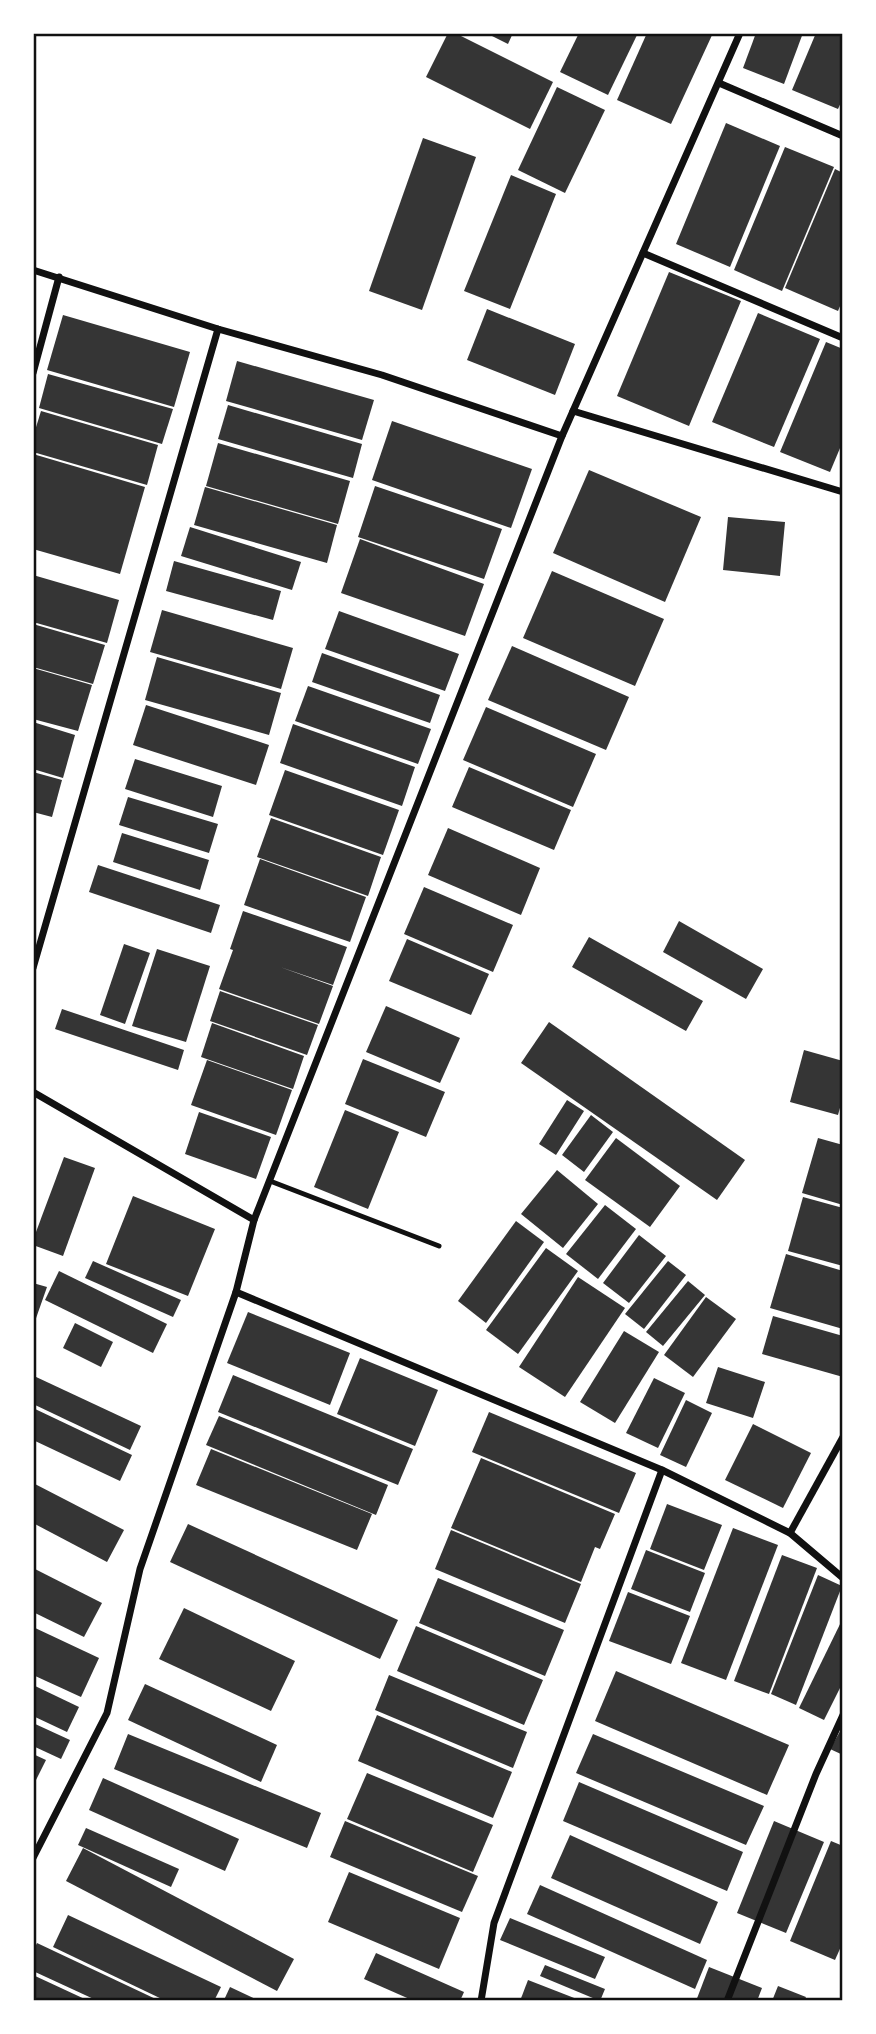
<svg xmlns="http://www.w3.org/2000/svg" width="876" height="2034" font-family="Overpass,sans-serif">
<style>
.building{fill:#353535}
.lines{fill:none;stroke-linecap:round;stroke-linejoin:round}
.service{stroke:#111;stroke-width:5}
.minor{stroke:#111;stroke-width:7}
.neatline{fill:none;stroke:#111;stroke-width:2.5}
</style>
<rect width="100%" height="100%" fill="#fff"/>
<!-- building -->
<g class="building">
<polygon points="448,33 455,33 553,82 530,129 426,77"/>
<polygon points="486,33 513,33 508,44"/>
<polygon points="579,33 638,33 608,95 560,72"/>
<polygon points="647,33 713,33 671,124 617,100"/>
<polygon points="756,33 803,33 784,84 743,68"/>
<polygon points="816,33 843,33 843,98 838,109 792,90"/>
<polygon points="557,87 605,110 565,193 518,170"/>
<polygon points="726,123 780,146 730,267 676,244"/>
<polygon points="423,138 476,157 422,310 369,291"/>
<polygon points="785,147 834,167 782,291 734,270"/>
<polygon points="835,169 843,173 843,299 838,311 785,288"/>
<polygon points="511,175 556,194 510,309 464,291"/>
<polygon points="669,272 741,301 689,426 617,396"/>
<polygon points="487,309 575,344 555,395 467,360"/>
<polygon points="758,313 820,339 774,447 712,422"/>
<polygon points="63,315 190,352 174,407 47,370"/>
<polygon points="826,342 843,349 843,441 830,472 780,452"/>
<polygon points="237,361 374,400 362,440 226,401"/>
<polygon points="48,374 173,409 162,444 39,408"/>
<polygon points="228,405 362,444 353,478 218,439"/>
<polygon points="41,411 158,445 147,485 33,452 33,437"/>
<polygon points="392,421 532,469 511,528 372,480"/>
<polygon points="218,443 350,481 338,524 206,486"/>
<polygon points="33,454 145,487 120,574 33,549"/>
<polygon points="589,470 701,517 665,602 553,553"/>
<polygon points="375,486 502,529 484,579 358,537"/>
<polygon points="205,487 337,525 327,563 194,525"/>
<polygon points="728,517 785,522 780,576 723,570"/>
<polygon points="190,527 301,562 292,590 181,556"/>
<polygon points="360,539 484,584 465,636 341,593"/>
<polygon points="174,561 281,591 273,620 166,591"/>
<polygon points="552,571 664,619 635,686 523,638"/>
<polygon points="33,575 119,600 107,643 33,622"/>
<polygon points="162,610 293,648 281,689 150,652"/>
<polygon points="339,611 459,654 445,691 325,649"/>
<polygon points="33,624 105,645 93,684 33,667"/>
<polygon points="512,646 629,697 606,750 488,700"/>
<polygon points="322,653 440,695 430,723 312,682"/>
<polygon points="157,657 281,693 269,735 145,700"/>
<polygon points="33,668 92,685 78,731 33,719"/>
<polygon points="308,686 431,729 418,764 295,721"/>
<polygon points="146,705 269,745 256,785 133,745"/>
<polygon points="486,707 596,754 573,807 463,760"/>
<polygon points="33,722 75,735 63,778 33,769"/>
<polygon points="293,724 415,767 402,806 280,763"/>
<polygon points="135,759 222,786 213,817 125,789"/>
<polygon points="469,767 571,810 554,850 452,807"/>
<polygon points="285,770 399,810 383,855 269,815"/>
<polygon points="33,772 62,780 52,817 33,812"/>
<polygon points="128,797 218,824 209,853 119,825"/>
<polygon points="271,818 381,857 368,896 257,857"/>
<polygon points="448,828 540,868 521,915 428,875"/>
<polygon points="122,833 209,860 200,890 113,862"/>
<polygon points="260,859 366,897 350,942 244,905"/>
<polygon points="98,865 220,905 211,933 89,892"/>
<polygon points="424,887 513,925 493,972 404,934"/>
<polygon points="243,911 347,947 333,985 280,967 333,986 319,1024 219,989 233,950 230,949"/>
<polygon points="679,921 763,969 746,999 663,952"/>
<polygon points="589,937 703,1001 686,1031 572,967"/>
<polygon points="407,939 489,974 471,1015 389,981"/>
<polygon points="124,944 150,953 125,1024 100,1015"/>
<polygon points="157,949 210,966 186,1042 132,1026"/>
<polygon points="220,991 318,1025 307,1055 210,1021"/>
<polygon points="386,1006 460,1038 440,1083 366,1052"/>
<polygon points="62,1009 184,1050 178,1070 55,1029"/>
<polygon points="549,1022 745,1160 717,1200 521,1063"/>
<polygon points="212,1023 304,1056 293,1089 201,1057"/>
<polygon points="804,1050 843,1061 843,1097 838,1115 790,1102"/>
<polygon points="363,1059 445,1092 426,1137 345,1104"/>
<polygon points="207,1060 292,1090 276,1135 191,1105"/>
<polygon points="567,1100 584,1111 556,1155 539,1144"/>
<polygon points="345,1110 399,1132 368,1209 314,1187"/>
<polygon points="199,1112 271,1137 256,1179 185,1154"/>
<polygon points="591,1115 613,1132 584,1172 562,1155"/>
<polygon points="616,1138 680,1186 650,1227 585,1180"/>
<polygon points="818,1138 843,1145 843,1205 802,1193"/>
<polygon points="64,1157 95,1168 63,1256 33,1245 33,1240"/>
<polygon points="557,1170 598,1204 563,1248 521,1214"/>
<polygon points="133,1196 215,1229 188,1296 106,1264"/>
<polygon points="803,1197 843,1208 843,1266 788,1251"/>
<polygon points="605,1205 636,1229 598,1279 566,1254"/>
<polygon points="516,1221 544,1242 486,1323 458,1301"/>
<polygon points="639,1235 666,1256 629,1303 603,1283"/>
<polygon points="546,1248 578,1271 518,1354 486,1330"/>
<polygon points="786,1254 843,1271 843,1329 770,1308"/>
<polygon points="93,1261 181,1300 173,1317 85,1278"/>
<polygon points="668,1261 686,1275 644,1329 625,1314"/>
<polygon points="59,1271 167,1324 153,1353 45,1300"/>
<polygon points="578,1277 625,1308 565,1397 519,1367"/>
<polygon points="688,1281 705,1295 663,1346 646,1332"/>
<polygon points="33,1283 47,1287 34,1324 33,1324"/>
<polygon points="706,1297 736,1319 693,1377 664,1355"/>
<polygon points="248,1312 350,1353 330,1405 227,1363"/>
<polygon points="773,1316 843,1336 843,1377 762,1354"/>
<polygon points="75,1323 113,1342 101,1367 63,1348"/>
<polygon points="624,1331 659,1352 615,1423 580,1402"/>
<polygon points="360,1358 438,1390 415,1446 337,1414"/>
<polygon points="718,1367 765,1382 753,1418 706,1403"/>
<polygon points="233,1375 413,1449 398,1485 218,1412"/>
<polygon points="34,1376 141,1426 130,1450 33,1404"/>
<polygon points="654,1378 685,1393 658,1448 626,1433"/>
<polygon points="686,1400 712,1413 686,1467 660,1455"/>
<polygon points="33,1408 132,1455 120,1481 33,1440"/>
<polygon points="489,1412 636,1473 619,1513 472,1452"/>
<polygon points="219,1416 388,1485 376,1515 206,1445"/>
<polygon points="753,1424 811,1453 783,1508 725,1480"/>
<polygon points="211,1449 372,1514 357,1550 196,1485"/>
<polygon points="481,1458 615,1514 600,1549 595,1547 581,1582 451,1528"/>
<polygon points="33,1483 124,1530 107,1562 33,1523"/>
<polygon points="667,1504 722,1525 704,1570 650,1549"/>
<polygon points="188,1524 398,1620 380,1659 170,1562"/>
<polygon points="733,1528 778,1545 726,1680 681,1663"/>
<polygon points="451,1530 581,1584 565,1623 435,1569"/>
<polygon points="646,1550 705,1573 690,1612 631,1589"/>
<polygon points="782,1555 817,1568 769,1694 734,1681"/>
<polygon points="33,1568 102,1603 84,1637 33,1612"/>
<polygon points="818,1575 842,1586 796,1705 771,1694"/>
<polygon points="438,1578 564,1630 545,1676 419,1623"/>
<polygon points="628,1592 690,1616 671,1664 609,1641"/>
<polygon points="184,1608 295,1661 271,1711 159,1659"/>
<polygon points="843,1618 843,1682 824,1720 799,1708"/>
<polygon points="416,1626 543,1680 524,1725 397,1671"/>
<polygon points="33,1627 99,1658 81,1697 33,1675"/>
<polygon points="616,1671 789,1745 767,1795 595,1721"/>
<polygon points="389,1675 527,1732 513,1768 375,1710"/>
<polygon points="145,1684 277,1745 261,1782 128,1720"/>
<polygon points="33,1685 79,1707 67,1732 33,1716"/>
<polygon points="377,1715 512,1772 493,1818 358,1761"/>
<polygon points="33,1723 70,1740 61,1759 33,1746"/>
<polygon points="843,1726 843,1755 830,1749"/>
<polygon points="128,1734 321,1813 307,1848 114,1769"/>
<polygon points="593,1734 764,1806 746,1845 576,1773"/>
<polygon points="33,1754 46,1760 33,1786"/>
<polygon points="367,1773 493,1825 473,1872 347,1819"/>
<polygon points="103,1778 239,1839 225,1871 89,1810"/>
<polygon points="579,1782 743,1852 727,1891 563,1821"/>
<polygon points="345,1821 478,1876 462,1912 330,1857"/>
<polygon points="774,1821 824,1842 786,1933 737,1913"/>
<polygon points="86,1828 179,1869 171,1887 78,1845"/>
<polygon points="570,1835 718,1902 700,1944 551,1878"/>
<polygon points="831,1841 843,1846 843,1942 835,1960 790,1941"/>
<polygon points="83,1848 294,1959 277,1991 66,1881"/>
<polygon points="349,1872 460,1918 439,1969 328,1922"/>
<polygon points="540,1885 707,1960 695,1989 527,1914"/>
<polygon points="68,1915 221,1987 214,2001 166,2001 53,1947"/>
<polygon points="510,1918 605,1957 595,1979 500,1940"/>
<polygon points="37,1943 160,2001 98,2001 33,1971 33,1951"/>
<polygon points="376,1953 464,1992 460,2001 414,2001 364,1979"/>
<polygon points="545,1965 605,1989 600,2001 540,1976"/>
<polygon points="709,1967 762,1988 757,2001 696,2001"/>
<polygon points="33,1975 89,2001 33,2001"/>
<polygon points="528,1980 582,2001 520,2001"/>
<polygon points="778,1986 806,1997 804,2001 772,2001"/>
<polygon points="230,1987 260,2001 224,2000"/>
</g>
<g class="lines">
<!-- service -->
<polyline class="service" points="270,1181 439,1246"/>
<!-- minor -->
<g class="minor">
<polyline points="719,83 843,136"/>
<polyline points="643,253 843,338"/>
<polyline points="33,270 218,329 382,375 562,436"/>
<polyline points="33,373 59,277"/>
<polyline points="573,411 843,492"/>
<polyline points="33,968 218,329"/>
<polyline points="33,1092 254,1220"/>
<polyline points="236,1292 662,1470 790,1533 843,1578"/>
<polyline points="790,1533 843,1437"/>
<polyline points="33,1858 107,1713 140,1569 236,1292 254,1220 562,436 740,33"/>
<polyline points="481,2001 494,1923 662,1470"/>
<polyline points="727,2001 816,1774 843,1715"/>
</g>
</g>
<!-- border -->
<rect width="876" height="2034" fill="none" stroke="#ffffff" stroke-width="70"/>
<rect x="35" y="35" width="806" height="1964" class="neatline"/>
</svg>
